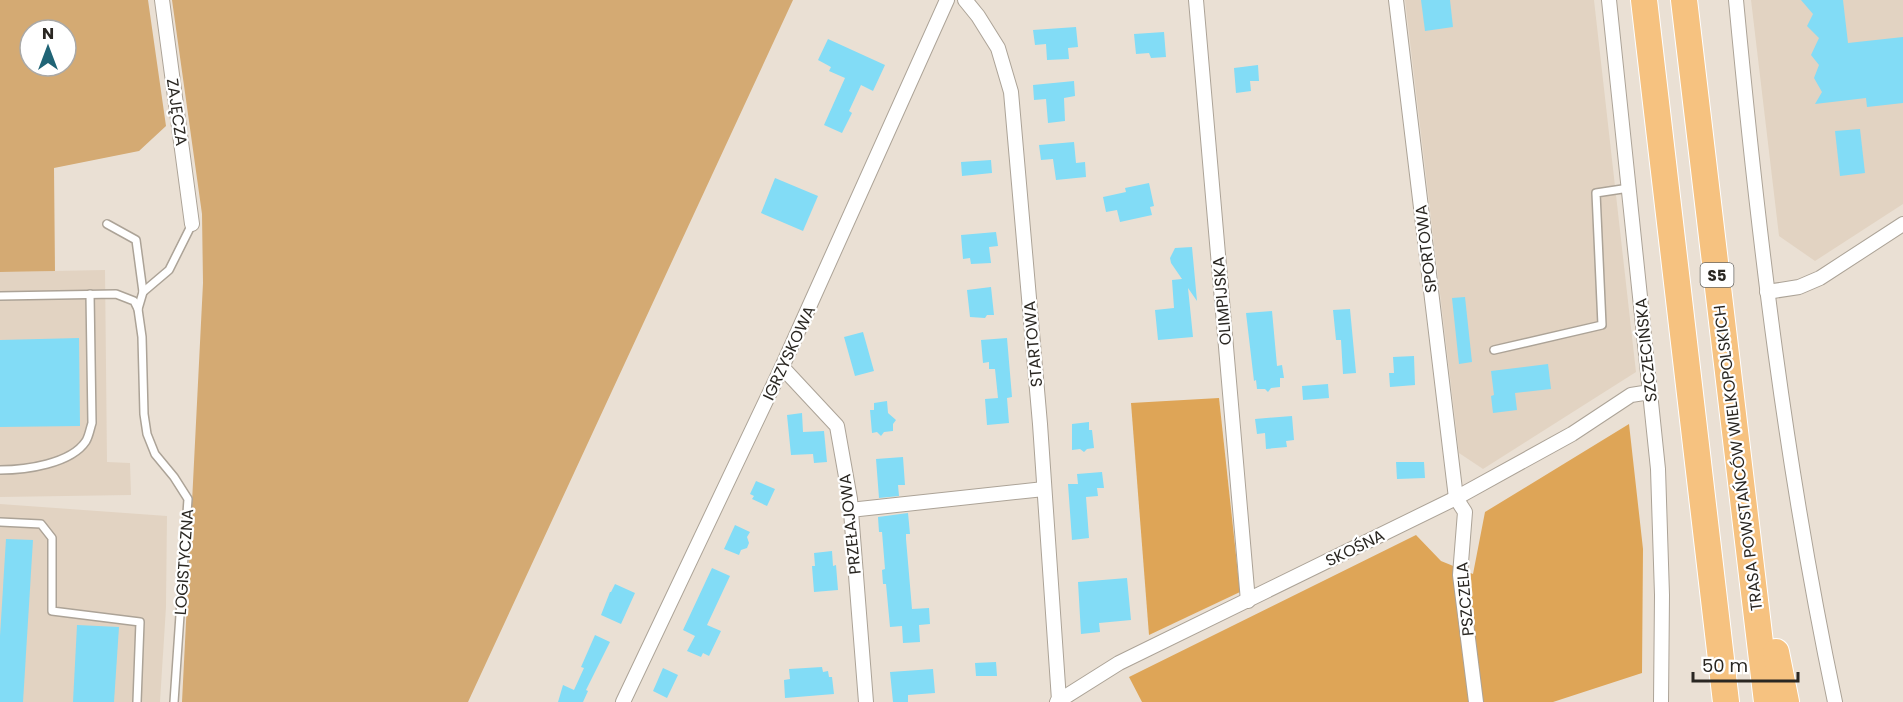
<svg xmlns="http://www.w3.org/2000/svg" width="1903" height="702" font-family="Poppins,sans-serif">
<style>
.built{fill:#e2d3c2}
.green{fill:#d4aa73;fill-rule:evenodd}
.forest{fill:#dea557}
.building{fill:#82dcf6}
.lines{fill:none;stroke-linecap:round;stroke-linejoin:round}
.service-casing{stroke:#aca397;stroke-width:10}
.minor-casing{stroke:#aca397;stroke-width:16}
.motorway-casing{stroke:#fff;stroke-width:28}
.service{stroke:#fff;stroke-width:7}
.minor{stroke:#fff;stroke-width:14}
.motorway{stroke:#f6c280;stroke-width:26}
.labels{text-anchor:middle;dominant-baseline:central;stroke-width:4.5;stroke-linejoin:round;paint-order:stroke}
.shield{fill:#fff;stroke:#6a6864;stroke-width:1.5}
.shield-label{font-size:15px;font-weight:bold;fill:#2a2722}
.street-label{font-size:16px;fill:#2a2722;stroke:#fff}
</style>
<rect width="100%" height="100%" fill="#eae0d4"/>
<!-- built -->
<g class="built">
<polygon points="1405,0 1594,0 1636,372 1483,469 1459,453"/>
<polygon points="1751,0 1903,0 1903,204 1815,261 1779,236"/>
<polygon points="105,270 107,462 130,463 131,495 0,497 0,272"/>
<polygon points="0,504 167,516 166,607 160,702 0,702"/>
</g>
<!-- green -->
<g class="green">
<path d="M0,0H148L166,126L139,151L54,168L55,271L0,272ZM30,30H66V66H30Z"/>
<polygon points="172,0 793,0 468,702 182,702 203,283 202,214"/>
</g>
<!-- forest -->
<g class="forest">
<polygon points="1219,398 1240,592 1149,635 1131,403"/>
<polygon points="1629,424 1643,549 1642,673 1553,702 1142,702 1129,677 1416,535 1441,561 1473,574 1485,512"/>
</g>
<!-- building -->
<g class="building">
<polygon points="1421,0 1450,0 1453,27 1425,31"/>
<polygon points="1801,0 1843,0 1848,43 1903,37 1903,103 1867,107 1866,98 1815,104 1822,92 1814,78 1819,65 1811,55 1819,38 1807,26 1813,14"/>
<polygon points="1076,27 1078,47 1068,48 1069,59 1047,60 1046,44 1035,45 1033,30"/>
<polygon points="1164,32 1166,57 1151,58 1149,53 1136,54 1134,34"/>
<polygon points="828,39 885,65 873,91 861,85 849,111 852,113 842,133 824,125 845,78 829,71 831,67 818,60"/>
<polygon points="1258,65 1259,81 1250,81 1251,91 1236,93 1234,68"/>
<polygon points="1074,81 1075,96 1064,98 1065,121 1048,123 1046,99 1034,100 1033,85"/>
<polygon points="1860,129 1865,173 1840,176 1835,131"/>
<polygon points="1074,142 1076,163 1085,162 1086,177 1056,180 1053,159 1041,160 1039,145"/>
<polygon points="991,160 992,173 962,176 961,162"/>
<polygon points="775,178 818,196 803,231 761,213"/>
<polygon points="1149,183 1154,206 1150,207 1152,215 1120,222 1117,210 1106,212 1103,197 1126,192 1125,188"/>
<polygon points="996,232 998,246 989,247 991,263 971,264 970,258 963,259 961,235"/>
<polygon points="1192,247 1197,301 1188,288 1193,337 1158,340 1155,310 1174,308 1172,280 1182,279 1171,263 1170,258 1175,248"/>
<polygon points="991,287 994,315 987,315 985,318 970,317 967,290"/>
<polygon points="1465,297 1472,362 1459,364 1452,298"/>
<polygon points="1350,309 1356,373 1343,374 1341,340 1336,340 1333,310"/>
<polygon points="1272,311 1277,366 1282,365 1284,378 1280,378 1280,387 1271,388 1268,392 1265,389 1257,389 1256,380 1254,381 1246,313"/>
<polygon points="863,332 874,371 855,376 844,337"/>
<polygon points="79,338 80,426 0,427 0,340"/>
<polygon points="1007,338 1012,397 1007,398 1009,423 987,425 985,399 998,398 995,369 989,369 989,362 983,363 981,340"/>
<polygon points="1414,356 1415,385 1390,387 1389,373 1394,373 1393,357"/>
<polygon points="1548,364 1551,389 1515,393 1517,410 1493,413 1491,396 1494,395 1491,371"/>
<polygon points="1328,384 1329,398 1303,400 1302,386"/>
<polygon points="887,401 888,413 896,420 893,424 893,431 884,432 881,436 877,432 872,433 870,410 874,410 874,403"/>
<polygon points="802,413 803,432 824,431 827,462 814,463 813,454 791,455 787,415"/>
<polygon points="1292,416 1294,440 1286,441 1287,447 1266,449 1265,433 1257,434 1255,419"/>
<polygon points="1089,422 1089,430 1092,430 1094,448 1087,449 1084,452 1080,449 1072,450 1072,424"/>
<polygon points="903,457 905,485 898,485 899,496 879,498 876,459"/>
<polygon points="1396,462 1424,462 1425,478 1397,479"/>
<polygon points="1102,472 1104,488 1097,488 1098,496 1086,497 1089,538 1072,540 1068,484 1078,484 1077,474"/>
<polygon points="756,481 775,489 767,506 752,499 754,496 750,494"/>
<polygon points="908,513 910,534 906,534 906,539 912,609 929,608 930,624 919,625 920,642 903,643 902,626 890,627 886,584 883,584 882,570 885,569 882,532 879,532 878,517"/>
<polygon points="735,525 750,532 747,537 749,543 747,548 741,550 739,555 724,549"/>
<polygon points="6,539 33,540 23,702 0,702 0,636"/>
<polygon points="832,551 833,566 836,565 838,590 814,592 812,566 815,566 814,553"/>
<polygon points="712,568 730,576 707,625 721,631 709,656 703,653 701,657 687,651 695,636 683,630"/>
<polygon points="1127,578 1131,620 1099,623 1100,632 1081,634 1078,582"/>
<polygon points="615,584 635,593 621,624 601,615 610,592 611,592"/>
<polygon points="77,625 119,627 114,702 73,702"/>
<polygon points="595,635 610,642 586,690 588,691 583,702 558,702 563,685 574,690 584,668 581,667"/>
<polygon points="996,662 997,676 976,676 975,663"/>
<polygon points="822,667 823,672 828,671 829,677 832,677 834,694 785,698 784,680 790,679 789,669"/>
<polygon points="663,668 678,675 667,698 653,691"/>
<polygon points="933,669 935,693 908,695 908,702 893,702 890,672"/>
</g>
<g class="lines">
<!-- service casing -->
<g class="service-casing">
<g id="service">
<polyline points="107,224 136,240 143,292 138,309 142,337 144,414 147,434 155,454 174,477 188,499 174,702"/>
<polyline points="143,292 169,270 192,224"/>
<polyline points="0,296 116,294 134,301 138,309"/>
<polyline points="1494,350 1602,325 1596,193 1629,188"/>
<path d="M0,470C25,470 71,464 86,441C89,436 90,429 92,423L90,294"/>
<polyline points="0,522 41,524 52,538 52,611 140,622 137,702"/>
</g>
</g>
<!-- minor casing -->
<g class="minor-casing">
<g id="minor">
<polyline points="162,0 192,224"/>
<polyline points="965,0 978,16 998,48 1011,92 1040,424 1059,700"/>
<polyline points="1196,0 1248,601"/>
<polyline points="1396,0 1456,498 1465,512 1460,575 1476,702"/>
<polyline points="1609,0 1658,469 1662,595 1661,702"/>
<path d="M1736,0C1758,235 1786,470 1835,702"/>
<polyline points="1767,292 1799,287 1820,278 1903,224"/>
<polyline points="782,367 837,426 850,499 866,702"/>
<polyline points="850,510 1044,489"/>
<polyline points="623,702 782,367 947,0"/>
<polyline points="1057,702 1119,663 1456,498 1572,434 1631,395 1650,392"/>
</g>
</g>
<!-- motorway casing -->
<g class="motorway-casing">
<g id="motorway">
<polyline points="1644,0 1726,702"/>
<polyline points="1684,0 1767,702"/>
<polyline points="1776,652 1786,702"/>
</g>
</g>
<!-- service -->
<use href="#service" class="service"/>
<!-- minor -->
<use href="#minor" class="minor"/>
<!-- motorway -->
<use href="#motorway" class="motorway"/>
</g>
<g class="labels">
<!-- shield labels -->
<rect class="shield" x="1700.5" y="263" width="33" height="24" rx="4.5"/>
<g class="shield-label">
<text x="1717" y="275">S5</text>
</g>
<!-- street labels -->
<g class="street-label">
<text transform="translate(177 112) rotate(82)">ZAJĘCZA</text>
<text transform="translate(1426 249) rotate(-97)">SPORTOWA</text>
<text transform="translate(1222 301) rotate(-95)">OLIMPIJSKA</text>
<text transform="translate(1033 344) rotate(-95)">STARTOWA</text>
<text transform="translate(1646 350) rotate(-96)">SZCZECIŃSKA</text>
<text transform="translate(789 353) rotate(-65)">IGRZYSKOWA</text>
<text transform="translate(1738 458) rotate(-97)">TRASA POWSTAŃCÓW WIELKOPOLSKICH</text>
<text transform="translate(850 524) rotate(-96)">PRZEŁAJOWA</text>
<text transform="translate(1355 548) rotate(-26)">SKOŚNA</text>
<text transform="translate(184 562) rotate(-86)">LOGISTYCZNA</text>
<text transform="translate(1465 599) rotate(-95)">PSZCZELA</text>
</g>
</g>
<!-- north arrow -->
<g transform="translate(48 48)"><circle r="28" fill="#ffffff" stroke="#aaa9a7" stroke-width="1.5"/>
<path d="M0-4.5L10 22L0 15L-10 22Z" fill="#206476"/>
<text y="-9" font-size="16" font-weight="bold" text-anchor="middle" fill="#2a2722">N</text>
</g>
<!-- scale -->
<path d="M1693 672v9h105v-9" fill="none" stroke="#2a2722" stroke-width="3"/>
<text x="1702" y="672" font-size="18" fill="#2a2722" stroke="#ffffff" stroke-width="4.5" paint-order="stroke">50 m</text>
</svg>
